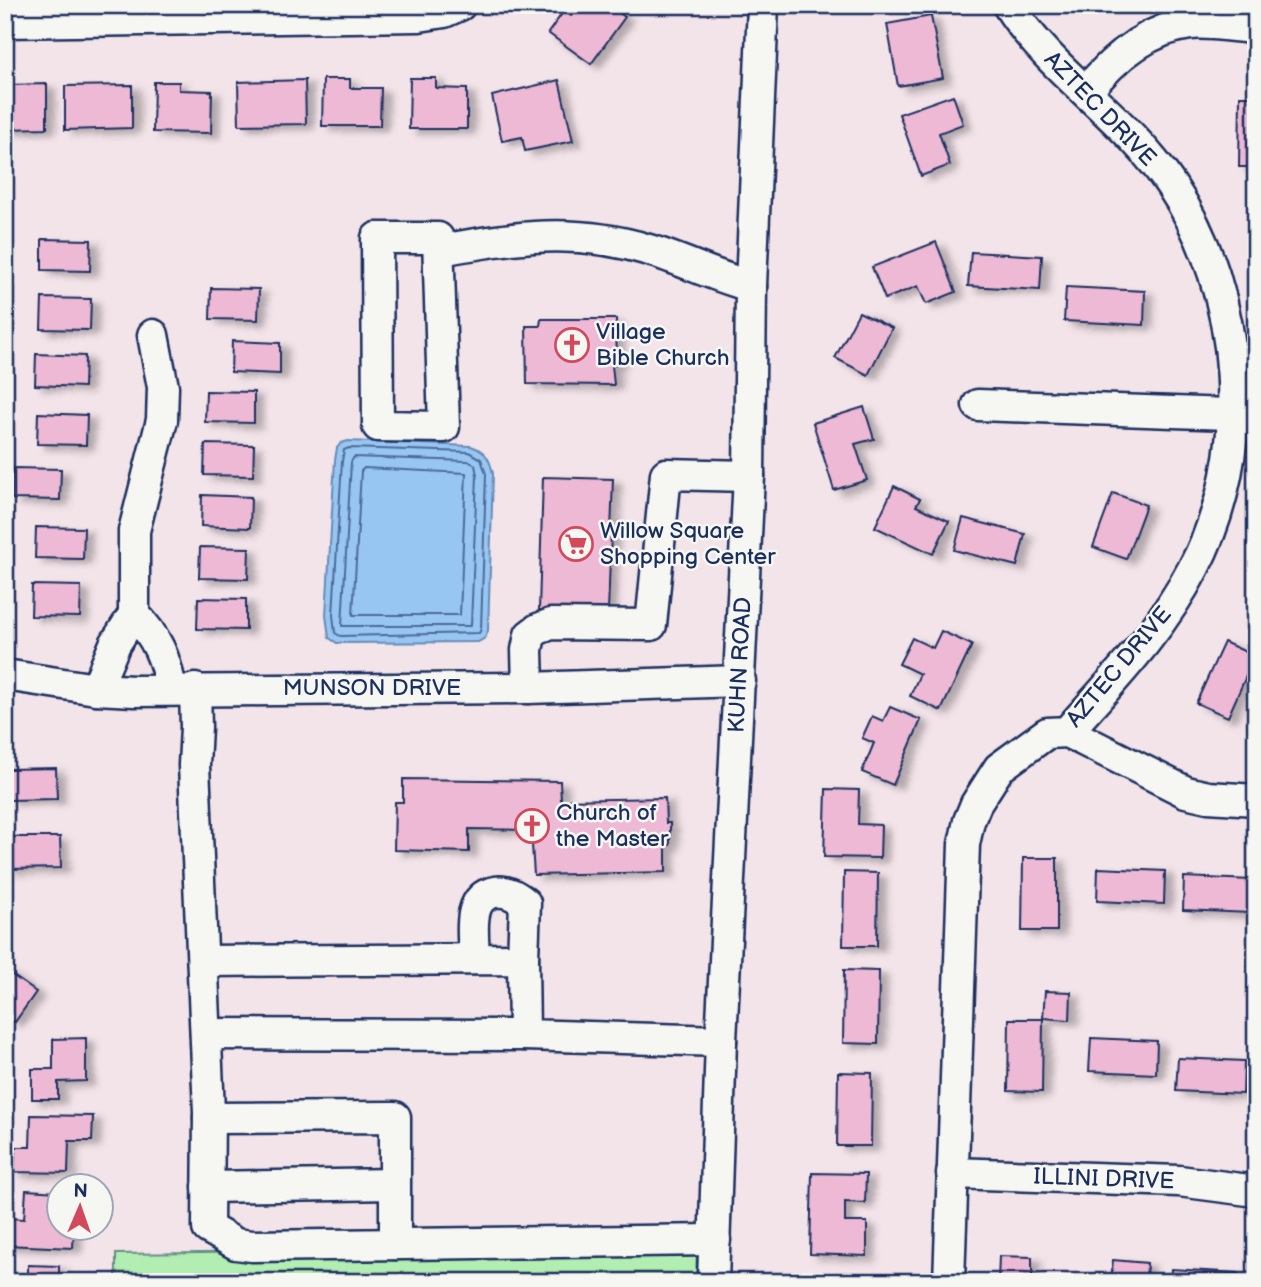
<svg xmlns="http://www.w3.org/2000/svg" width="1261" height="1287" font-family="'Balsamiq Sans',sans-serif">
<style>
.green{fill:#b2edb1;stroke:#668e88;stroke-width:2}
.water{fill:#98c6f2;stroke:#668ab7;stroke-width:2}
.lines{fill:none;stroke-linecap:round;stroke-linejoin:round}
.shore{stroke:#4d6b99;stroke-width:2}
.building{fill:#edb9d4;stroke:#1b2f5e;stroke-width:2;filter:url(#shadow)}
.minor-casing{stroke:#1b2f5e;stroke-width:35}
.minor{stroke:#f6f6f2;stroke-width:30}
.labels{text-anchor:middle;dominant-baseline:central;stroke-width:5;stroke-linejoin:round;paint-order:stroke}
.street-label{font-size:23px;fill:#1b2f5e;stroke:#f6f6f2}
.poi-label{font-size:23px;fill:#1b2f5e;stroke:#f6f6f2;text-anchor:start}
</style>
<defs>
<filter id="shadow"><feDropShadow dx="8" dy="4.5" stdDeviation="3.5" flood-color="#0004"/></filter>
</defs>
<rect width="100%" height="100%" fill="#f3e4e9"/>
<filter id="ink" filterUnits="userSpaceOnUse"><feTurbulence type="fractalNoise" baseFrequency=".0143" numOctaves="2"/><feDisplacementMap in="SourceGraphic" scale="14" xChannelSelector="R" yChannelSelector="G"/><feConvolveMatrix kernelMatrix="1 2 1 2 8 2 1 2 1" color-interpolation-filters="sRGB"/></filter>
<g filter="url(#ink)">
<!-- green -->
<polygon class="green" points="697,1247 696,1282 116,1282 116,1254"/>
<!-- water -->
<path class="water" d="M348,441L471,446C486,451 490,459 493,474L488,631L485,638L478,642L337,643L329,638L326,615L335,460L337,448L341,443Z"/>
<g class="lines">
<!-- shore -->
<g class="shore">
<polygon points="349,448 469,452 481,459 486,474 481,629 479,633 340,636 335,633 333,615 342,461 344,450"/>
<polygon points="354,457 468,461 475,465 477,475 471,626 342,626 351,462"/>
<polygon points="364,468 466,473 460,615 353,615 361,471"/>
</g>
</g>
<!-- building -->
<g class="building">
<polygon points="580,5 608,5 625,17 591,64 548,33 564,11 571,16"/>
<polygon points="931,16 943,78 898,86 887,24"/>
<polygon points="410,78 436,78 436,88 467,89 467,129 409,129"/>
<polygon points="323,79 350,79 350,88 381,88 380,126 322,126"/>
<polygon points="305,80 306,124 239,125 238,82"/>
<polygon points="559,80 573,141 525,151 522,137 502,141 492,96"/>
<polygon points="154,82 179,82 179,90 212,91 211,133 153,132"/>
<polygon points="47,84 47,128 5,129 5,85"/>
<polygon points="132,85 132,128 65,130 65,86"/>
<polygon points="953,95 963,124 939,133 950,165 921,176 899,114"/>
<polygon points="1240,96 1256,96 1256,167 1239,167"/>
<polygon points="42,239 91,240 90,271 42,270"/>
<polygon points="936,242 956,292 926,304 918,286 885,299 872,267"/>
<polygon points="971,252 1042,256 1040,290 968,286"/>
<polygon points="1066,287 1145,291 1144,325 1064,321"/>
<polygon points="211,288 259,289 258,320 210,319"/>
<polygon points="42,298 91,299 90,330 41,329"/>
<polygon points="859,312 892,328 868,375 835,358"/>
<polygon points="541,319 616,319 617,365 612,365 614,385 527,384 526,326 540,326"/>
<polygon points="232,341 280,343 280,374 231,372"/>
<polygon points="36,354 85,356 84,387 35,385"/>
<polygon points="206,391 254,392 254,423 205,422"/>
<polygon points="864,407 874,439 855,444 867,480 834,490 813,423"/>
<polygon points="38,413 87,415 86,445 37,444"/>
<polygon points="205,444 254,445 253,476 204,475"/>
<polygon points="13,468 61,469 60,500 12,499"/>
<polygon points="543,477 613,479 608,612 539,610"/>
<polygon points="894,486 920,499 916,506 949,521 933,554 875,527"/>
<polygon points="1113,493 1146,505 1126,559 1093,547"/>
<polygon points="202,495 251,497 250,528 201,526"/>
<polygon points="963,518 1025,534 1017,566 954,550"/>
<polygon points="36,527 84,528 83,559 35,558"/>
<polygon points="200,547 249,548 248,579 199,578"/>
<polygon points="32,585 81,586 80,617 31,616"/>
<polygon points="198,598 246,599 246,630 197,629"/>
<polygon points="941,631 972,645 941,711 910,696 920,674 899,664 912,638 933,648"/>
<polygon points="1224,642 1255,656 1228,717 1196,703"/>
<polygon points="890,707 921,720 893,785 862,772 874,743 862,738 872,716 883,721"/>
<polygon points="56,768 57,799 8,800 8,769"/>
<polygon points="403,779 560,781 561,800 665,798 666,823 670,823 670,845 666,845 666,872 534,875 531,830 469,829 469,852 394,850 395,802 403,802"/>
<polygon points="826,789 859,790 858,824 881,825 880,858 824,857"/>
<polygon points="8,837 60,837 61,868 8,869"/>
<polygon points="1023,858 1057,858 1057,931 1022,931"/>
<polygon points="1098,868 1165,871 1164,904 1097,901"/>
<polygon points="844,872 878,873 877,946 843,946"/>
<polygon points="1184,877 1251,880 1250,913 1183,910"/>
<polygon points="5,970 36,992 15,1022 5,1015"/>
<polygon points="844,970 879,971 878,1044 843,1043"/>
<polygon points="1045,991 1071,992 1070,1020 1043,1018"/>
<polygon points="1009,1019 1043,1019 1042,1092 1008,1091"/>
<polygon points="86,1038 86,1081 58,1082 58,1099 32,1099 32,1069 53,1069 53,1039"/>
<polygon points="1091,1038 1157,1041 1156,1074 1089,1071"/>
<polygon points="1178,1058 1244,1061 1243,1094 1176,1091"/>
<polygon points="838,1072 872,1073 871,1146 837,1146"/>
<polygon points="31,1115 93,1116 92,1141 69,1141 68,1173 14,1172 15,1147 30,1147"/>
<polygon points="812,1173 866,1174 865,1203 845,1202 845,1222 867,1222 867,1256 810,1254"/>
<polygon points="26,1190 59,1192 60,1228 74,1228 73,1248 5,1245 6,1218 24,1219"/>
<polygon points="999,1256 1032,1257 1032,1282 998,1282"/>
<polygon points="1113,1260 1147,1263 1146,1282 1111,1282"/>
<polygon points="28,1265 59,1266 59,1282 28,1282"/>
<polygon points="1171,1269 1238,1273 1237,1282 1170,1282"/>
</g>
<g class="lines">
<!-- minor casing -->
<g class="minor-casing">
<g id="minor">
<polyline points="5,22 419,16 444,12 460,5"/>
<path d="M1086,92C1111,61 1147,29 1190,24C1211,22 1234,27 1256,28"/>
<polygon points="377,238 438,238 444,427 378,426"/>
<path d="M440,250C514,237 574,227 649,250C683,260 715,277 751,286"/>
<polyline points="978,405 1256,415"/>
<path d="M134,614C157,637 166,659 171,690"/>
<polyline points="5,675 96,689 134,691 528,688 740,681"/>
<polyline points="528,688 527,650 530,635 538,629 551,624 651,625 666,474 749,476"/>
<polyline points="96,689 115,644 134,614 134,531 162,420 163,387 153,335"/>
<polyline points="195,689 196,727 194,765 209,1112 208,1228 236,1244 252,1246 715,1240"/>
<polyline points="1067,732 1186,792 1208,797 1256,800"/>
<path d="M474,959C474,936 465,897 495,892C507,890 516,896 525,903L523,959"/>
<polyline points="203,961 523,959 524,1035 721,1041"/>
<polyline points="206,1034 524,1035"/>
<polyline points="209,1118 395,1117 395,1244"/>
<polyline points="952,1173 1179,1181 1256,1191"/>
<polyline points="208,1187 394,1184"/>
<polyline points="713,1282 721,1041 749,476 751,286 763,5"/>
<path d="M949,1282L964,844L969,821L976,804L999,768L1047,733L1067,732C1113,680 1161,631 1193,569C1255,453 1244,294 1171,185C1126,117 1052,74 1008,5"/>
</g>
</g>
<!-- minor -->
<use href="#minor" class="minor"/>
</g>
</g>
<!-- icons -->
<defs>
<g id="church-ring" transform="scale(1.75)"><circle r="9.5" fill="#f6f6f2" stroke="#d1495b" stroke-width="1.5"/><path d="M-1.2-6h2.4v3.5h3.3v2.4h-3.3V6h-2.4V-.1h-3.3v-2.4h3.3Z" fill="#d1495b"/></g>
<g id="supermarket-ring" transform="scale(1.75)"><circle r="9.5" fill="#f6f6f2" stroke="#d1495b" stroke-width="1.5"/><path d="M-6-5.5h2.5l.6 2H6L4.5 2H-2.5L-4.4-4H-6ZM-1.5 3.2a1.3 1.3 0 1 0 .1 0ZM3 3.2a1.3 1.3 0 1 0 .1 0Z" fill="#d1495b"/></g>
</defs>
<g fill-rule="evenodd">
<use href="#church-ring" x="572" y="345"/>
<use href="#supermarket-ring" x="576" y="544"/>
<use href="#church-ring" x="532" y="826"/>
</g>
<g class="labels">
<!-- street labels -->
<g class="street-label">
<text transform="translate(1100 109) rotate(46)">AZTEC DRIVE</text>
<text transform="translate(740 665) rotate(-87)">KUHN ROAD</text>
<text transform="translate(1119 667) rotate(-50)">AZTEC DRIVE</text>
<text x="372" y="688">MUNSON DRIVE</text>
<text transform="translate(1104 1179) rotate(2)">ILLINI DRIVE</text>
</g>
<!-- poi labels -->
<g class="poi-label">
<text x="596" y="332">Village<tspan x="596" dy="26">Bible Church</tspan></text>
<text x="600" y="531">Willow Square<tspan x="600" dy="26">Shopping Center</tspan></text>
<text x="556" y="813">Church of<tspan x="556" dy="26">the Master</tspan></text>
</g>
</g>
<!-- margin -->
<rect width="1261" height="1287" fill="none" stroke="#f6f6f2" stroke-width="28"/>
<rect x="14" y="14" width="1233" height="1259" fill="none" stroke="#1b2f5e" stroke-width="2.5" filter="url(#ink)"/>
<!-- north arrow -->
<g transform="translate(80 1207) rotate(2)"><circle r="33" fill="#f6f6f2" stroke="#9ea6b7" stroke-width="2"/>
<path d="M0-5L12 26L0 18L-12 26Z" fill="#d1495b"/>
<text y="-10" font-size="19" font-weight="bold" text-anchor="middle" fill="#1b2f5e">N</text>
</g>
</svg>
